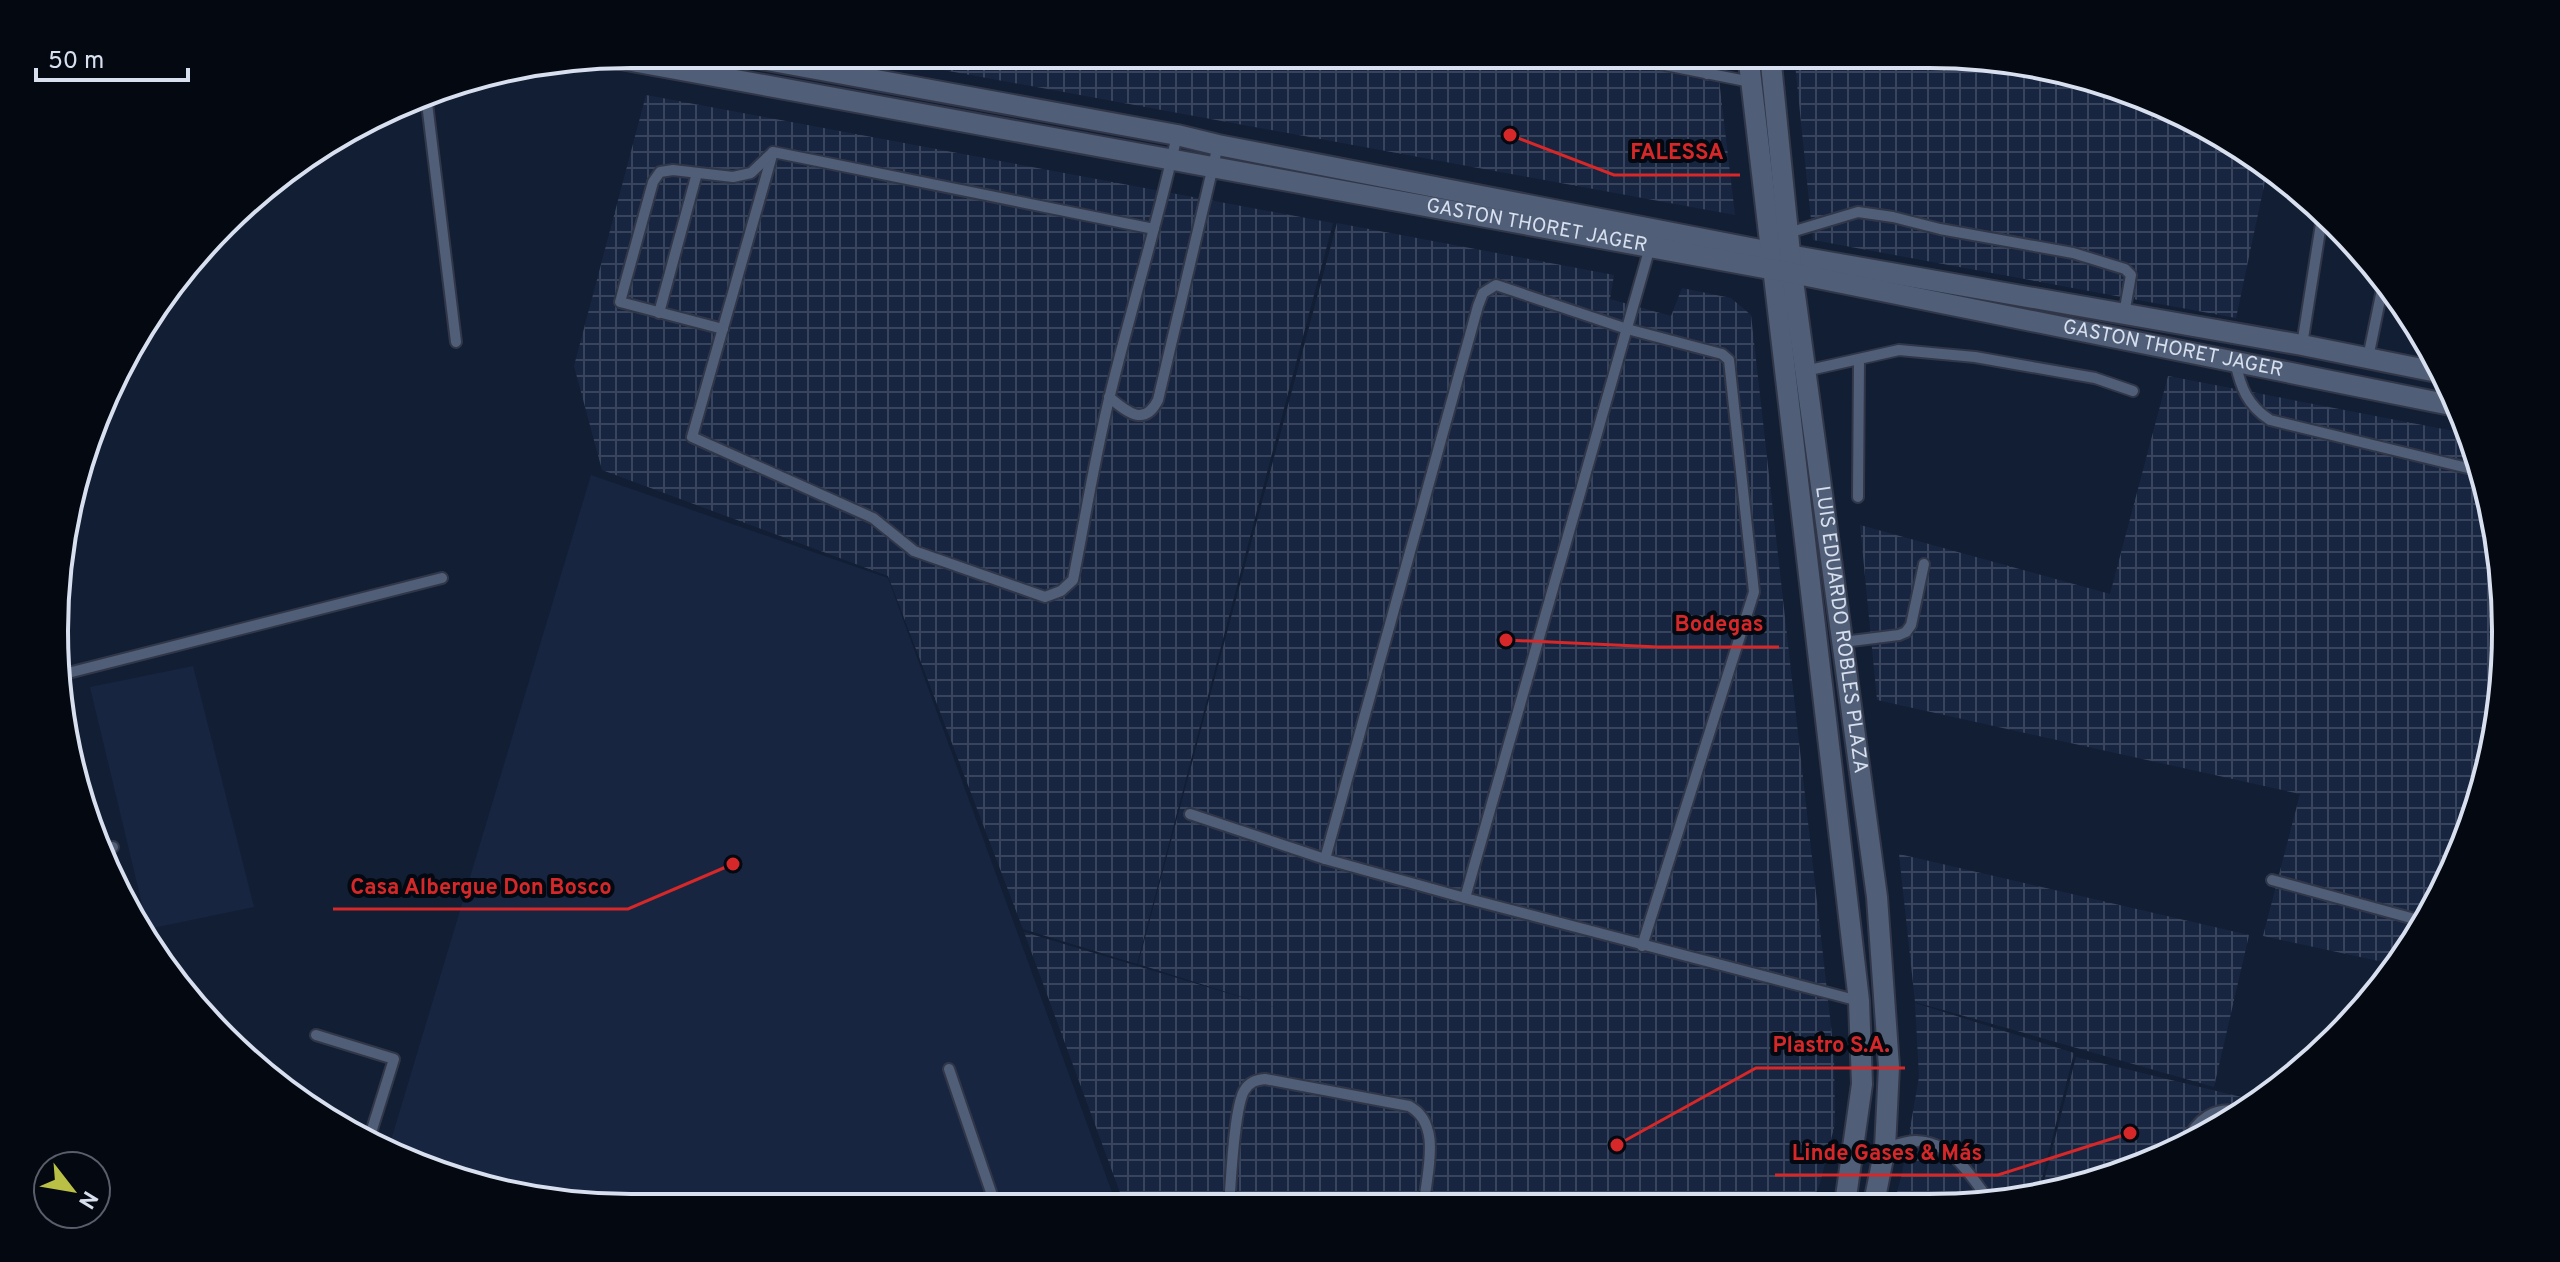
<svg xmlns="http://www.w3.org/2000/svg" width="2560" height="1262" font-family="Overpass,sans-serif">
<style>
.built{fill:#172540}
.industrial{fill:url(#industrial-grid)}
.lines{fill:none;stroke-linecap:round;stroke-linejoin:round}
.service-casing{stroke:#313749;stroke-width:14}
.tertiary-casing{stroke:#313749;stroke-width:24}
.service{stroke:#505e77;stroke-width:10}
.tertiary{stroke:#505e77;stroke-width:20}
.labels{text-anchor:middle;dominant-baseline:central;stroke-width:8;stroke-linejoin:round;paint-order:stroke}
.street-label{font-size:20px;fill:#d8e0ef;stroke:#040811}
.rim{fill:none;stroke:#d8e0ef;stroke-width:4}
.leader{fill:none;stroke:#d62828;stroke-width:3}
.callout-dot{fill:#d62828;stroke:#040811;stroke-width:3}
.callout-label{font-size:22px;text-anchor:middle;font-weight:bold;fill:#d62828;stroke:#040811;stroke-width:8;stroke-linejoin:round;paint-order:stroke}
</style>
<defs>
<pattern id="industrial-grid" width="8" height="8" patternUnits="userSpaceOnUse" patternTransform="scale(2)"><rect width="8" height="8" fill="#172540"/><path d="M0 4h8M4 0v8" fill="none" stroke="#38445c"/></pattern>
</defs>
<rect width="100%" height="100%" fill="#121e33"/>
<!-- built -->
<g class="built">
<polygon points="591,475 888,578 1117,1206 631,1208 526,1198 388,1150"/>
<polygon points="193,666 254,907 148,929 90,687"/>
</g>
<!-- industrial -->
<g class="industrial">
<polygon points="856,54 1716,54 1735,215"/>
<polygon points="1794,54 1929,54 2042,65 2150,98 2250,151 2268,167 2236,318 1813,240"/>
<polygon points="646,95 1333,223 1137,964 1023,929 888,576 602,470 574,366"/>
<polygon points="1337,223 1614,275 1610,299 1671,316 1682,288 1731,298 1751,315 1834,1053 1835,1124 1820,1183 1812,1204 1125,1206 1024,932 1280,1009 1138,964"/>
<polygon points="2168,376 2469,434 2495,519 2506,631 2495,744 2462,852 2397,965 2263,936 2300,794 1877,700 1860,525 2110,594"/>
<polygon points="1899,854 2249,935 2214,1087 1915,1002"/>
<polygon points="1915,1003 2074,1053 2038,1194 2005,1203 1894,1203 1902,1174 1919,1077"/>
<polygon points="2076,1057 2258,1101 2149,1164 2041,1193"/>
</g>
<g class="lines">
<!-- service casing -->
<g class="service-casing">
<g id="service">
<polyline points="1610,54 1751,82"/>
<polyline points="1704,54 1707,74"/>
<polyline points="426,95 456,342"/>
<path d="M1154,229L773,152L692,437L873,518L914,551L1045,597L1061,591L1073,580C1085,519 1095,456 1110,395C1131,308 1158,222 1177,135"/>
<polyline points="1788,233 1858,212 1893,217 1940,229 2073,253 2125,269 2131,275 2124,314"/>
<polyline points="659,313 697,173"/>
<polyline points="723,329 620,302 653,182 660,172 673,170 733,177 751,173 772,153"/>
<polyline points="2302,345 2323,211"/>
<polyline points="2368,358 2384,280"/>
<path d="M2235,362C2241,388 2247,405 2270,420L2480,471"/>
<polyline points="1805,371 1899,350 1975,357 2095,378 2133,391"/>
<path d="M1109,397C1126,411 1144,428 1158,400L1218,145"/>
<polyline points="1858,497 1859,360"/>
<polyline points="1843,642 1899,635 1906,632 1911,625 1924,564"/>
<polyline points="60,675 442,578"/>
<polyline points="1190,814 1325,859 1465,898 1859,1001"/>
<polyline points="103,851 113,847"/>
<polyline points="1325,859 1478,306 1483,293 1496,285 1627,329 1722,354 1729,360 1754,592 1642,946"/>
<polyline points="2272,880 2422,921"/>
<polyline points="1465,898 1650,247"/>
<polyline points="316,1035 394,1059 369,1139"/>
<polyline points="949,1069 996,1207"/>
<path d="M2186,1143C2196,1120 2215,1105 2241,1112"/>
<path d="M1885,1148C1895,1145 1906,1141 1916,1141C1953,1142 1971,1177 1991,1203"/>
<path d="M1229,1206C1231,1181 1234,1109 1244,1091C1249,1082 1256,1080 1265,1079L1409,1106C1443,1124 1426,1174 1424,1205"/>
</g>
</g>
<!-- tertiary casing -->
<g class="tertiary-casing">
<g id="tertiary">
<polyline points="734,54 1177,135 1218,145 1771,252 2302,345 2442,373"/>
<polyline points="1748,54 1859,1001 1862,1084 1845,1204"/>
<path id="s1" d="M1770,54L1792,273L1877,897L1889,1067L1885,1148L1874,1203"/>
<path id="s2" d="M610,57L1792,273L2461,407"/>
</g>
</g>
<!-- service -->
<use href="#service" class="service"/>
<!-- tertiary -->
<use href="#tertiary" class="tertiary"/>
</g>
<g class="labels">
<!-- street labels -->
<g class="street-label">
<text stroke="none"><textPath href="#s2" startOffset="942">GASTON THORET JAGER</textPath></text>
<text stroke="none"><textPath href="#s2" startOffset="1590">GASTON THORET JAGER</textPath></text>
<text stroke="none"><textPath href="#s1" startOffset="580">LUIS EDUARDO ROBLES PLAZA</textPath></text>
</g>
</g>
<!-- crop -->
<path d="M0 0H2560V1262H0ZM631 68H1929A563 563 0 0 1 2492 631V631A563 563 0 0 1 1929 1194H631A563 563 0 0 1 68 631V631A563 563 0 0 1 631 68Z" fill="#040811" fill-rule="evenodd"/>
<path class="rim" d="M631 68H1929A563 563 0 0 1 2492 631V631A563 563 0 0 1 1929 1194H631A563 563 0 0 1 68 631V631A563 563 0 0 1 631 68Z"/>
<!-- callouts -->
<path class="leader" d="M1510 135L1614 175H1740M1506 640L1658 647H1779M733 864L628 909H333M1617 1145L1756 1068H1905M2130 1133L1998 1175H1775"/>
<g class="callout-dot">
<circle cx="1510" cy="135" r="8"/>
<circle cx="1506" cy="640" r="8"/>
<circle cx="733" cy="864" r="8"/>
<circle cx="1617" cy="1145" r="8"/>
<circle cx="2130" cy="1133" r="8"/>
</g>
<g class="callout-label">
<text x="1677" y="159">FALESSA</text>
<text x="1719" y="631">Bodegas</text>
<text x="481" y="894">Casa Albergue Don Bosco</text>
<text x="1831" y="1052">Plastro S.A.</text>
<text x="1887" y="1160">Linde Gases &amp; Más</text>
</g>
<!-- north arrow -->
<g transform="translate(72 1190) rotate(121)"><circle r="38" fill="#040811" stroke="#595e6a" stroke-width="2"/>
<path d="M0-6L14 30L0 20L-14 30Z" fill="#bac045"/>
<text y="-12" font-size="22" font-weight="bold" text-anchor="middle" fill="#d8e0ef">N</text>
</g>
<!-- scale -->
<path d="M36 68v12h152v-12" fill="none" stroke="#d8e0ef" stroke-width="4"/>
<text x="48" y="68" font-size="24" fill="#d8e0ef" stroke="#040811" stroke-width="6" paint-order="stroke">50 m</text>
</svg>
